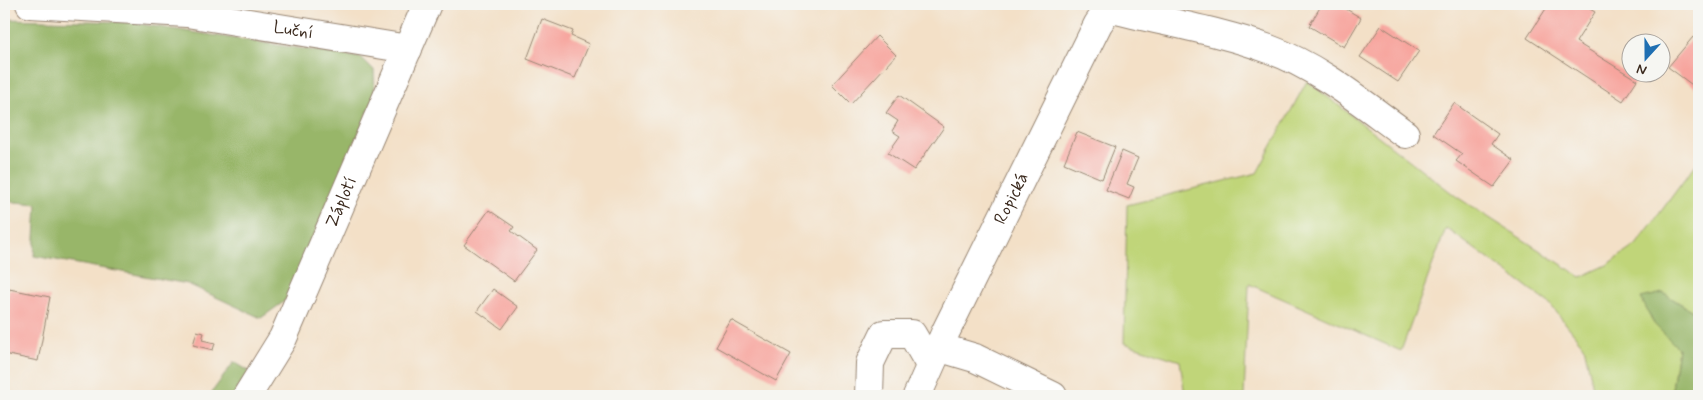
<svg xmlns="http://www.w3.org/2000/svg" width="1703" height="400" font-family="Mynerve,sans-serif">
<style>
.green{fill:#c0d579;stroke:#7e804c}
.forest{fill:#98b669;stroke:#6a7044}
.building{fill:#f7a59e}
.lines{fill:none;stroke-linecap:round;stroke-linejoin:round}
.minor-casing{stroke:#978572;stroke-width:30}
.minor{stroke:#fff;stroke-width:28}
.labels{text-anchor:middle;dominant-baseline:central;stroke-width:4;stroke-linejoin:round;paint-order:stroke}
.street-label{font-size:18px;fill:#3b2a1e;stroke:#f6f6f2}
</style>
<rect width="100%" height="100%" fill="#f6f6f2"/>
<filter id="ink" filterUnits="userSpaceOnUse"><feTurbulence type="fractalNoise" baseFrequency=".02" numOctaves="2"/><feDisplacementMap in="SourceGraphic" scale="10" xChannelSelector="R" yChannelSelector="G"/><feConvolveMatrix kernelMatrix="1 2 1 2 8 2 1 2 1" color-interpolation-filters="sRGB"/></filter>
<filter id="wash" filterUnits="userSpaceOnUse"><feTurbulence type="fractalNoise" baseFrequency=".0096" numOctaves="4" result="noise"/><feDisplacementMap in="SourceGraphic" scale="20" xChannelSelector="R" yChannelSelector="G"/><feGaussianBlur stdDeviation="1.12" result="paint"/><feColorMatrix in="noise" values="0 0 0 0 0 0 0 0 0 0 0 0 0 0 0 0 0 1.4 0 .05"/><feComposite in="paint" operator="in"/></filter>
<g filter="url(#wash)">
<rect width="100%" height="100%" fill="#f3e0c7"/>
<!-- green -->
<polygon class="green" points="1307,81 1457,197 1581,277 1607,265 1636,245 1699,160 1699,315 1663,293 1654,324 1678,348 1671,396 1587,396 1593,387 1584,346 1549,303 1446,228 1401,351 1249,284 1244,396 1185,396 1180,361 1124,343 1127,205 1257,173"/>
<!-- forest -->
<g class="forest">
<polygon points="4,19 126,22 362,58 374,70 375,96 285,301 261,318 188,284 34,256 37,204 4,201"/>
<polygon points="1663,293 1699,315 1699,396 1671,396 1678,348 1654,324 1641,298"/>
<polygon points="234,362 249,371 233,396 209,396"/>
</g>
<g id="blocks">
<!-- building -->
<g class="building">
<polygon points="1322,4 1338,4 1361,18 1344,47 1309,26"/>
<polygon points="1549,4 1581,4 1595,12 1576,42 1637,80 1623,101 1527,38"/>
<polygon points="542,19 573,31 571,36 589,44 575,78 527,59"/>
<polygon points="1381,26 1419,51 1398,82 1360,57"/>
<polygon points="877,36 896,55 851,104 832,85"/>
<polygon points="1693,37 1699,41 1699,90 1668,67"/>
<polygon points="899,95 944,127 914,170 888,153 900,136 892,131 898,121 886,113"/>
<polygon points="1454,103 1498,134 1491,144 1514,160 1494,187 1456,161 1462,154 1433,134"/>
<polygon points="1077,132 1115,147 1102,179 1064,163"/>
<polygon points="1122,151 1138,158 1127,184 1134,187 1129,199 1106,190"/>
<polygon points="489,210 514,227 511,231 537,250 514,281 464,245"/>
<polygon points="9,289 50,297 38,361 4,354 4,319"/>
<polygon points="493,289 518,307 502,329 477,311"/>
<polygon points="731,320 791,354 776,381 716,347"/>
<polygon points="197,331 204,333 202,340 215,343 213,350 193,345"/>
</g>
</g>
</g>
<g filter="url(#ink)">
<use href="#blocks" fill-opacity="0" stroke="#978572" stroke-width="1"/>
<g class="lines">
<!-- minor casing -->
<g class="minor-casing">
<g id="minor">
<path id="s1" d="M30,4L187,13L408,49"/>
<path d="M1109,8C1162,22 1217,30 1269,49C1319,67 1362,103 1405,134"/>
<polyline points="938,347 975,358 1053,396"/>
<path id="s2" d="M247,396L283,338L427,4"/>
<polyline points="869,396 870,363 884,334 912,334 930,365"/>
<path id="s3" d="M917,396L946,331L1098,24L1112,4"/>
</g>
</g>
<!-- minor -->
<use href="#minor" class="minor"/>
</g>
</g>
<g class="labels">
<!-- street labels -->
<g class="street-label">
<text stroke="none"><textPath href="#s1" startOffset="265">Luční</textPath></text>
<text stroke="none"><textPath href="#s3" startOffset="219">Ropická</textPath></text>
<text stroke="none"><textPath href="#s2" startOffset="216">Záplotí</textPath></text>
</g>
</g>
<!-- margin -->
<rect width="1703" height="400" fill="none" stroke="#f6f6f2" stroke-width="20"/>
<!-- north arrow -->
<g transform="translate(1646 58) rotate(201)"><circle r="24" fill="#f6f6f2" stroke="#aba49d"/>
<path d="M0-4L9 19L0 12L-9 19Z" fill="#1f6fb2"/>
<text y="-8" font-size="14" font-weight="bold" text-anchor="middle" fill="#3b2a1e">N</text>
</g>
</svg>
